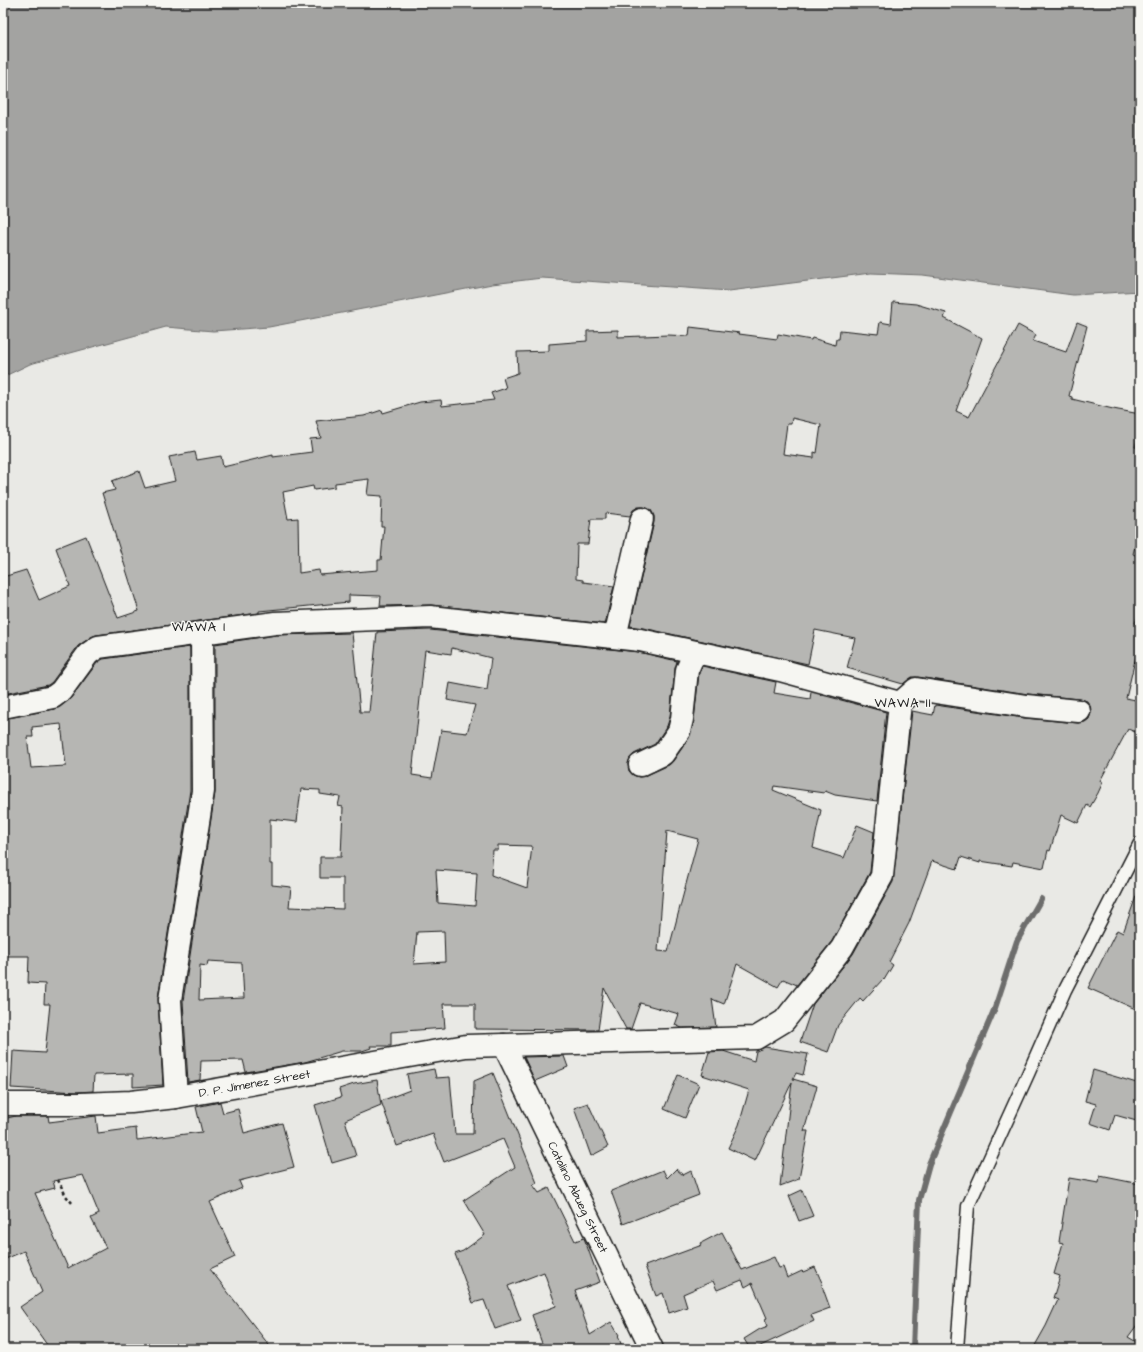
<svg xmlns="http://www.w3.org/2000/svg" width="1143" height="1352" font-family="'Architects Daughter',sans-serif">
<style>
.water{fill:#a3a3a1;stroke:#6d6d6c}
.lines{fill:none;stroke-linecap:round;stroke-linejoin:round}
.stream{stroke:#6d6d6c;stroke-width:6}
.building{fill:#b6b6b3;stroke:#1c1c1c;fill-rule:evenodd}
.service-casing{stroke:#1c1c1c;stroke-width:15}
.minor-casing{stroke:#1c1c1c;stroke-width:25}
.tertiary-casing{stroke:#1c1c1c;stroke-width:25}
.path{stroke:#1c1c1c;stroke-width:2.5;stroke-dasharray:3 3;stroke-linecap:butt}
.service{stroke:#f6f6f2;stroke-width:12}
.minor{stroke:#f6f6f2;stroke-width:22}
.tertiary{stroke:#f6f6f2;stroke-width:22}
.labels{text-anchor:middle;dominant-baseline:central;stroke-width:3;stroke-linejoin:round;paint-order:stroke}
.street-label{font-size:12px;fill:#1c1c1c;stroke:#f6f6f2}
.neighbourhood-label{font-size:13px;letter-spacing:1px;fill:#1c1c1c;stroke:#f6f6f2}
</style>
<rect width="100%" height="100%" fill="#e9e9e5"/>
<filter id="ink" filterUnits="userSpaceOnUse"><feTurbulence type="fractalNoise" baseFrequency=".025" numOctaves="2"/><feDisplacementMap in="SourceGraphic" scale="8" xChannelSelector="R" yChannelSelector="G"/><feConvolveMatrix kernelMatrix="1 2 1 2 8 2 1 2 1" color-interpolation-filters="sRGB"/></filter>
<g filter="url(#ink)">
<!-- water -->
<polygon class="water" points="3,3 1140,3 1140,291 1073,295 923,275 871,273 729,291 542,278 492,284 269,327 213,331 166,327 30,364 3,377"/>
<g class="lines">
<!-- stream -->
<polyline class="stream" points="913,1349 919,1200 929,1164 995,1008 1017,941 1041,899"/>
</g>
<!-- building -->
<g class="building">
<path d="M893,302L916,304L946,313L944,318L982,338L956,411L969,417L1018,325L1036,335L1033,341L1066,352L1077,322L1087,326L1069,396L1072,397V399L1113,409L1140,414V429L1135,447L1140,448V528L1133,554L1140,557V611L1135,623L1140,626V657L1136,656L1126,698L1140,701V734L1128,729L1100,781L1103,782L1098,793L1090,807L1087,805L1078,823L1061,815L1050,851L1048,850L1044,868L1013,862L1012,866L980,861V863L961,857L957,869L932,861L909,923L889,962L893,965L884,980L883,979L863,1001L860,998L838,1025L828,1052L800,1042L813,1004L853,954L893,882L912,711L933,715L935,705L1024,718L1078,723L1085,722L1089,719L1091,713L1090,706L1087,701L1080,699L1028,694L918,677H912L903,684L847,668L855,638L815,630L808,664L643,628L630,626L654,522V516L651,510L644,507H638L633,510L630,516L605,513V519H591L588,544H577L576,579L583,580V582L614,586L605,624L431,605L380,606L381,596L349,595V602L259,611V613L96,635L91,637L78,646L52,682L48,685L3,694V577L26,570L39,600L70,586L56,548L86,536L118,618L139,611L102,493L115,490L112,481L139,471L145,488L175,481L169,457L195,452L197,460L221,456L223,467L273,455V457L312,452L310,439L321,438L316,421L364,416L382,410L383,413L420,402L441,400L442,406L494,400L491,393L506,388L503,378L518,373L517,352L549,351V344L587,341V331L618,330V337L668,335L689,336L690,327L740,333L739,334L777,339L778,334L811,340L812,338L835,345L836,339H839L840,330L878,334L880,322L891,324ZM792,418L821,425L817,453L814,452V458L783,454L787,424H791ZM369,479L367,495L382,496L381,526H384L381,560H378V570L320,575L319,570L299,573L298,518L288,519L283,492L313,486L314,490L335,487V483Z"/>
<path d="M430,630L638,652L677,661L675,669L670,717L667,726L655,744L634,754L630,758L628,764L629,771L633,775L639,777L645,776L669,765L673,761L689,738L694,720L699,673L702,666L776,682L774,693L810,699L811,692L886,712L877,801L835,795L825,791L824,793L774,786L773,790L821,810L813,848L844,858L857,825L874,832L870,872L832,941L797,985L783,979L778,987L737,964L724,1004L712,999L716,1027L682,1028L675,1025L679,1014L640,1003L631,1029H626L604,988L598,1030L475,1029V1004H443L445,1028L391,1032V1046H370L371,1048L362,1051H342L305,1062L246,1072L243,1060L201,1061L200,1080L188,1082L183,1001L215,793V644L276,635L352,633L360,712H369L377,632ZM452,648L491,658L487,690L450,683L447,700L475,705L467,733L441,730L432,778L412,775L425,650L451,654ZM301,789L320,790V794L340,797L338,806L343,807L341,857H320V878H343V909L289,907L291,887L272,885V864H270V819L297,822ZM667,831L698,839L668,952L658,951ZM498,845L532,846L527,888L491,875L493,850H498ZM436,870L477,873L475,906L438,903ZM444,931L445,962L414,964L417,932ZM208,961L242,963L244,998L199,1000L200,965L207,966Z"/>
<path d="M190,647V790L158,998L163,1085L133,1087V1074L94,1075L93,1091L77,1092L11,1088L13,1051L45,1053L50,1004H44L45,984L28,983L29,956H3V719L55,709L60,707L71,698L97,663L103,659ZM61,724L66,766L31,768L27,737H33L32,727Z"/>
<polygon points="1138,891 1140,891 1140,1011 1088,988 1117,930 1123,933"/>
<polygon points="765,1047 808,1054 803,1075 796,1073 793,1079 817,1086 804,1131 808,1131 799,1179 780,1186 792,1082 755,1161 728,1148 739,1125 749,1090 702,1075 709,1052 723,1051 754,1061 756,1051"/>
<polygon points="564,1056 568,1067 535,1081 524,1057"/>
<polygon points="434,1069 436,1078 450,1077 455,1134 473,1134 474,1081 493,1073 537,1183 533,1185 539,1193 549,1188 575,1241 584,1238 600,1282 575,1291 590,1335 611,1322 619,1335 618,1336 623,1349 544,1349 532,1315 556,1306 544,1272 508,1286 521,1320 495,1329 484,1300 473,1303 455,1254 463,1251 485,1235 464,1200 515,1167 503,1139 444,1162 433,1134 397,1146 381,1101 410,1090 407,1074"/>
<polygon points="1093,1070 1140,1084 1140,1122 1115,1115 1110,1130 1090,1123 1096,1104 1085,1101"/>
<polygon points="678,1075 699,1084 685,1118 664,1109"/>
<polygon points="377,1080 381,1105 345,1120 356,1156 332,1163 315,1105 341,1097 339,1089 354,1084"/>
<path d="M220,1102L223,1113L238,1109L244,1133L282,1123L294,1167L239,1181L242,1188L210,1202L235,1257L210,1269L272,1349H50L20,1307L42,1292L24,1251L3,1260V1119L16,1116H48L49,1122L96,1116L98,1133L136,1128L137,1140L202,1132L196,1107ZM83,1175L99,1214L91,1218L106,1248L68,1268L35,1193L55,1188L53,1181Z"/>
<polygon points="588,1103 608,1147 591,1156 574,1108"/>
<polygon points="676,1169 683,1175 691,1171 699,1195 623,1224 611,1191 663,1170 667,1178"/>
<polygon points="1100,1176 1140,1184 1140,1321 1128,1337 1140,1344 1140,1349 1033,1349 1046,1326 1058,1300 1053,1298 1060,1276 1054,1274 1063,1243 1059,1242 1069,1178 1099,1183"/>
<polygon points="802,1190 813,1216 799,1221 789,1196"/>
<polygon points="722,1232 742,1270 774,1257 779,1268 783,1267 787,1278 802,1271 803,1272 815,1267 823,1285 822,1286 830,1308 811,1315 814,1321 754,1349 750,1349 744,1339 760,1329 768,1326 765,1319 767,1318 752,1283 745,1287 742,1280 717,1290 713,1281 683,1294 687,1307 669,1313 663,1293 656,1296 645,1266 702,1245 701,1243"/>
</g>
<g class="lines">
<!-- service casing -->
<g class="service-casing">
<polyline id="service" points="957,1349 968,1206 1028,1074 1065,990 1140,843"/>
</g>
<!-- minor casing -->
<g class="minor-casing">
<g id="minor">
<polyline points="615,637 642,519"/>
<polyline points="900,703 916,689 1026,706 1079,711"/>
<polyline points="3,707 53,697 61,691 88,654 98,647 275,623 430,617 640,640 780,670 900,703 882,876 842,948 784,1021 756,1038 504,1045"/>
<polyline points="640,765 663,754 679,731 682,719 687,670 695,652"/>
<polyline points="176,1097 170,1000 203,791 202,633"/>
</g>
</g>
<!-- tertiary casing -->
<g class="tertiary-casing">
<g id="tertiary">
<path id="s1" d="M3,1104H80L131,1102L176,1097L466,1046L504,1045L652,1349"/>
</g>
</g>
<!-- path -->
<polyline class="path" points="58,1180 66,1196 74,1205"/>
<!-- service -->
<use href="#service" class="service"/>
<!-- minor -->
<use href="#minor" class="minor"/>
<!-- tertiary -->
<use href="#tertiary" class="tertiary"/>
</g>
</g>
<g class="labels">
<!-- street labels -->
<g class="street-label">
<text stroke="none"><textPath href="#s1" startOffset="253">D. P. Jimenez Street</textPath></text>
<text stroke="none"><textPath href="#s1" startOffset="675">Catalino Abueg Street</textPath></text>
</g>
<!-- neighbourhood labels -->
<g class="neighbourhood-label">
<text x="199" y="627">WAWA I</text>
<text x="903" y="703">WAWA II</text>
</g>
</g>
<!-- margin -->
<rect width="1143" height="1352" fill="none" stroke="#f6f6f2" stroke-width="16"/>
<rect x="8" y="8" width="1127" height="1336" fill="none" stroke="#1c1c1c" stroke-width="1.5" filter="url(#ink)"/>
</svg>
